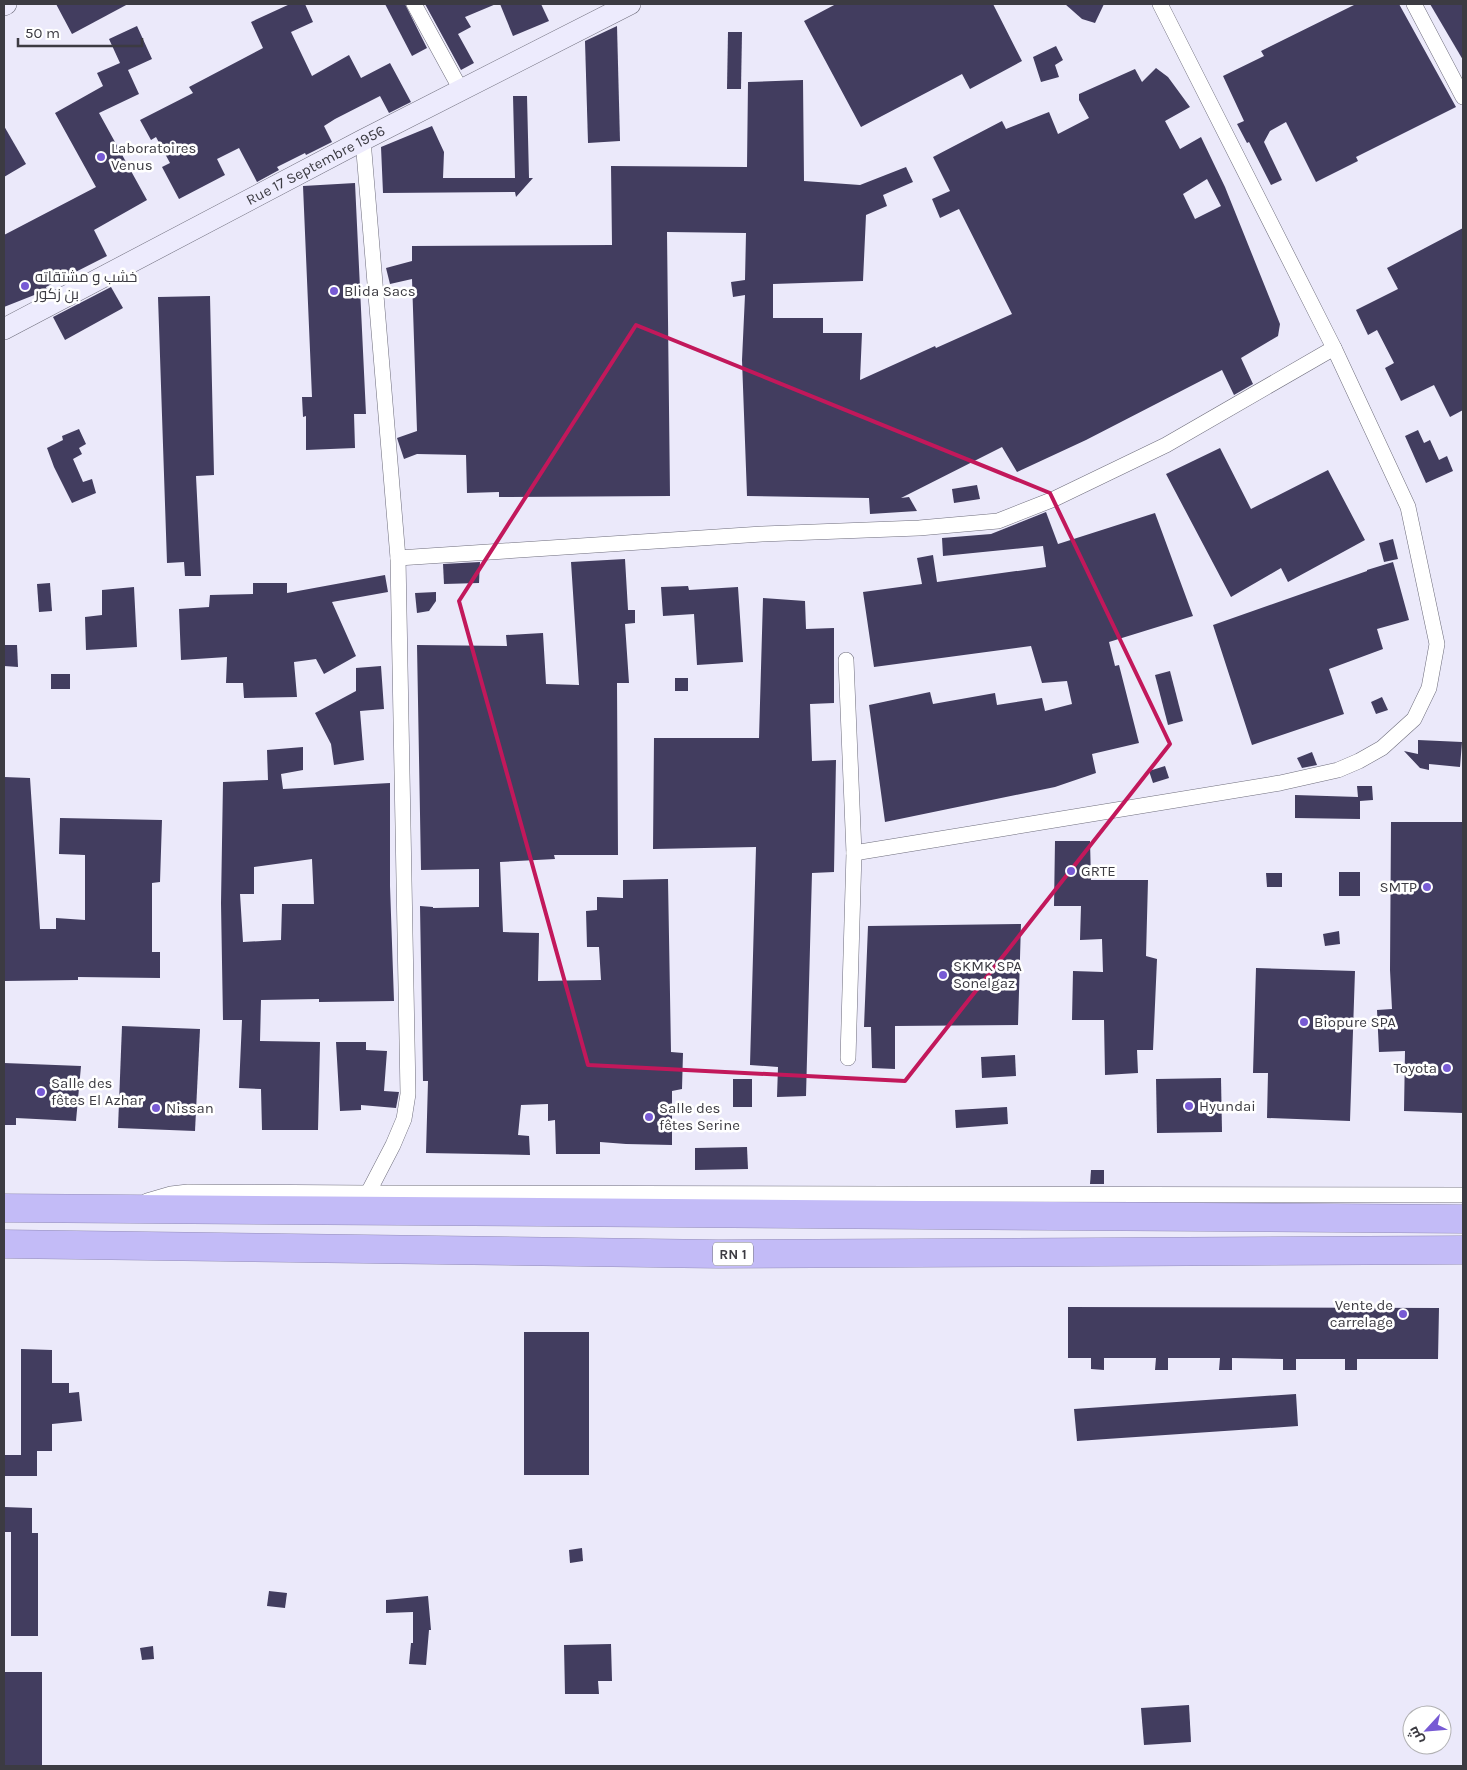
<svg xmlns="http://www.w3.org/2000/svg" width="1467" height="1770" font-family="Karla,Cairo,sans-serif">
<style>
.building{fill:#423d5f;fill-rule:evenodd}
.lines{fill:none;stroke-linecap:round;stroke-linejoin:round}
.street-casing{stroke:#6e6d7c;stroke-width:16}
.secondary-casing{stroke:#6e6d7c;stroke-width:22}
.highway-casing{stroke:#948eb8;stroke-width:29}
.street{stroke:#fff;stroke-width:15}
.secondary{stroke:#edebfd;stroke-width:21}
.highway{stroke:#c3bbf7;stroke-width:28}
.marked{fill:none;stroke:#c2185b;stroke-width:4;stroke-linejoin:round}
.poi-dot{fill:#775ad4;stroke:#fff;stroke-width:2}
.labels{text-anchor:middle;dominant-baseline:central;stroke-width:5;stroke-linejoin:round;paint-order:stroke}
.shield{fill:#fff;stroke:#76767b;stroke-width:1}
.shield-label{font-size:14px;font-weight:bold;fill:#3c3b42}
.poi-label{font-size:15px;fill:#3c3b42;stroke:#fff;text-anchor:start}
.street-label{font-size:15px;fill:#3c3b42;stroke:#fff}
</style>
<rect width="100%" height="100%" fill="#ebe9fa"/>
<!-- building -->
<g class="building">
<polygon points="56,4 128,4 72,34"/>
<polygon points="290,4 305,4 313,22 291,32 312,76 349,55 361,78 390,63 411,102 389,113 380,96 335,119 324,126 332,142 306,155 305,153 277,167 279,170 257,182 239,148 217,159 225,175 179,199 162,167 170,163 156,137 151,140 140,120 193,93 189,87 263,48 251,22"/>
<polygon points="385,4 405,4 427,48 412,56"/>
<polygon points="425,4 496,4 465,17 471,27 458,34 474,63 461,70"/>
<polygon points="500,4 541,4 549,21 513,36"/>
<polygon points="836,4 993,4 1022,61 970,89 962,74 861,127 804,21"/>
<polygon points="1065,4 1104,4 1095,23 1082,19"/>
<polygon points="1356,4 1399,4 1456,107 1356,157 1358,161 1316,182 1286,122 1270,131 1264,142 1282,180 1271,185 1249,142 1247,143 1237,124 1244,121 1223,76 1264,56 1261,51"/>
<polygon points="1430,4 1463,4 1463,60"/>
<polygon points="137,26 152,59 128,70 139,94 99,113 147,200 94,230 107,256 46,287 47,290 4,307 4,235 96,187 55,113 103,86 97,73 120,63 109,39"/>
<polygon points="617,26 620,141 588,143 585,41"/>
<polygon points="728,32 742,32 741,89 727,89"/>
<polygon points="1056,46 1063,60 1055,65 1059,77 1041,82 1033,57"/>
<path d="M1156,68L1168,77L1190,107L1165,121L1180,149L1201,137L1225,187L1280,324L1278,336L1241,358L1253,384L1234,395L1222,370L1086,440L1017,472L1002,447L901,498L909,497L917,511L870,514L869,498L747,496L742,360L745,295L733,297L731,282L745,280L746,233L667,232L670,496L499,497V492L467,493L466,455L417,454L404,459L397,438L417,431L412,279L390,284L386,268L412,261V246L612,245L611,166L747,167L748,82L803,80L804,181L860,185L906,167L913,182L883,195L887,206L866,215L863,281L773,284V318H823V333H862L860,380L935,346L936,348L1012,314L959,209L940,218L932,199L950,191L933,157L1002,121L1006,129L1049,112L1058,134L1089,118L1079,100V94L1135,69L1142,82ZM1207,179L1221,206L1195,219L1183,194Z"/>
<polygon points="513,96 527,96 529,178 533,178 516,197 515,192 383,193 381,147 432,126 444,152 443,178 515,178"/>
<polygon points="4,126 26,164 4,177"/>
<polygon points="355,183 366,414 354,414 355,448 306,450 306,416 303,417 302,397 312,397 303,186"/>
<polygon points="1463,228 1463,410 1450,417 1434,385 1401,401 1385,368 1394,363 1377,330 1368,335 1356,310 1398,289 1387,268"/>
<polygon points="111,287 123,308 65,340 53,317"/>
<polygon points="210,296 214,475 196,476 201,576 185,576 184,562 167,563 158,297"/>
<polygon points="79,429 86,444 79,448 82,454 73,459 83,482 92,479 96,493 72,503 54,467 47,448 63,440 62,436"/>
<polygon points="1418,430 1424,443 1430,440 1439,460 1447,456 1453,471 1426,483 1405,436"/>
<polygon points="1220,448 1251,509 1328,470 1365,540 1288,582 1281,568 1231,597 1166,474"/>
<polygon points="977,485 980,499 954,503 952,489"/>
<polygon points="1046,512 1058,544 1155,513 1193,616 1109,642 1115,666 1119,665 1139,743 1092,754 1096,773 1055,787 885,822 869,705 930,692 933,704 995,693 997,705 1042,698 1045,711 1072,704 1067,681 1042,683 1031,646 874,667 863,592 922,584 917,558 933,555 937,582 1046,567 1043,546 943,556 942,538 991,534"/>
<polygon points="1393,539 1398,559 1384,562 1379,543"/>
<polygon points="625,559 628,610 635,610 635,623 625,624 629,683 617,683 618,855 554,855 555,859 500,862 503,932 539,933 538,981 601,980 599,947 587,947 586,911 597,910 597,897 623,898 623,880 668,879 671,1052 683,1053 682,1089 672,1091 672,1145 626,1144 600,1142 600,1154 556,1154 555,1120 548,1121 548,1104 521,1105 518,1135 529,1136 530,1155 426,1153 428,1081 423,1081 420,906 433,907 433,908 479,907 479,869 421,870 417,645 507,646 506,635 543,633 546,684 579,685 571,562"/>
<polygon points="480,562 479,583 444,584 443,564"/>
<polygon points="1393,562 1409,620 1377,629 1383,649 1329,669 1344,714 1252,745 1213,625 1367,571 1367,570"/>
<polygon points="385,575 388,592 332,602 356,656 324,674 316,659 294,662 297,697 244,698 243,683 226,683 227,657 181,660 179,609 209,607 210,595 253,594 253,583 287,583 287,593"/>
<polygon points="50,583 52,611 39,612 37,584"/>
<polygon points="688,586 689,590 738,587 743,662 697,665 694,614 663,616 661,587"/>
<polygon points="134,587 137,647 86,650 85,617 102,615 102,590"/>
<polygon points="436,592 436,601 429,611 417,613 415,593"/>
<polygon points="763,598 805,601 806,629 834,628 834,703 810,704 812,761 836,760 834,872 812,873 806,1096 777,1097 778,1067 750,1065 756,847 653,849 654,738 759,738"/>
<polygon points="4,645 17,645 18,667 4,666"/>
<polygon points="381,666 384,709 360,711 364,760 334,765 331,744 315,713 356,691 356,668"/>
<polygon points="1170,671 1183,721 1168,725 1155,675"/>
<rect x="51" y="674" width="19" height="15"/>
<rect x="675" y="678" width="13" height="13"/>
<polygon points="1382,697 1388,710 1376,714 1371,702"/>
<polygon points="1418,740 1462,742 1460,767 1429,764 1429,770 1420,768 1404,751 1418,754"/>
<path d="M303,747V770L281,774L283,789L390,783V886L394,1001L319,1002V999L261,1000L260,1041L320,1042L318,1130H262L261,1089L239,1088L242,1020H223L221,903L223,782L268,780L267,750ZM312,859L314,904H282L281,940L243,942L240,894H254V867Z"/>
<polygon points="1312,752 1317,765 1302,768 1297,758"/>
<polygon points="1165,766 1169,778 1153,783 1149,771"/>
<polygon points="4,777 30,778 40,929 56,929 56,918 85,920 85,855 59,854 60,818 162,820 160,882 152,883 152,952 160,952 160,978 78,977 78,980 4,981"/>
<polygon points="1357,786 1372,786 1373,800 1360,801 1360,819 1295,818 1295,795 1358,797"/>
<polygon points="1391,822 1463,822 1463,1113 1404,1111 1405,1051 1379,1052 1377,1010 1392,1009 1390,970"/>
<polygon points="1055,841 1090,841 1091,880 1148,880 1146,956 1157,959 1153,1050 1137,1050 1138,1073 1105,1075 1104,1020 1072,1020 1073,971 1103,972 1102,939 1080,940 1081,906 1054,906"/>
<rect x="1339" y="872" width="21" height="24"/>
<polygon points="1266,873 1282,873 1282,887 1267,887"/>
<polygon points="1021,924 1018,1025 895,1026 895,1069 872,1068 871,1027 864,1027 868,926"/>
<polygon points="1339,931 1340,944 1325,946 1323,934"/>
<polygon points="1256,968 1355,971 1350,1121 1267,1118 1268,1073 1253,1073"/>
<polygon points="122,1026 200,1029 195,1131 118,1128"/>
<polygon points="336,1042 366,1042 366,1050 387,1051 384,1091 399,1092 396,1108 361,1105 361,1110 340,1111"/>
<polygon points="1015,1055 1016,1076 982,1078 981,1057"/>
<polygon points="4,1063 81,1066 76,1121 16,1118 16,1125 4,1125"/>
<polygon points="1221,1078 1222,1132 1157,1133 1156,1079"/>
<rect x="733" y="1079" width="19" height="28"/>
<polygon points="1007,1107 1008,1124 956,1128 955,1110"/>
<polygon points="747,1147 748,1169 695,1170 695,1148"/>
<polygon points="1091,1170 1104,1170 1104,1184 1090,1184"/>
<polygon points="1068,1307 1439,1308 1438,1359 1357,1359 1357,1370 1345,1370 1345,1359 1296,1359 1296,1370 1283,1370 1283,1359 1232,1358 1232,1370 1219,1370 1220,1358 1168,1358 1168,1370 1155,1370 1156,1358 1104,1358 1104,1370 1091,1369 1091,1358 1068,1358"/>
<rect x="524" y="1332" width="65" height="143"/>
<polygon points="21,1349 52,1350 52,1383 69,1383 69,1393 79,1392 82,1421 52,1424 52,1451 37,1451 37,1476 4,1476 4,1455 21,1455"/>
<polygon points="1296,1394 1298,1426 1077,1441 1074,1409"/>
<polygon points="4,1507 32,1508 32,1533 38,1533 38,1636 11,1636 11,1532 4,1532"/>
<polygon points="582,1548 583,1561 570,1563 569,1550"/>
<polygon points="269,1591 287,1593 285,1608 267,1606"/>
<polygon points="428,1596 431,1630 429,1630 426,1665 409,1664 411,1643 413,1643 413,1612 386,1613 386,1600"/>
<polygon points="611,1644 612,1681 598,1681 599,1694 565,1694 564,1645"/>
<polygon points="153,1646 154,1659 142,1660 140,1648"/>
<rect x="4" y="1672" width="38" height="94"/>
<polygon points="1189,1705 1191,1742 1144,1745 1141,1708"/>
</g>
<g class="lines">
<!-- street casing -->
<g class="street-casing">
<g id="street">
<polyline points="414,4 461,90"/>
<polyline points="1414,4 1463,97"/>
<polyline points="363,140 398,558 408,1094 404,1119 393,1145 368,1193"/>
<polyline points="398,558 762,534 919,528 998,521 1054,499 1166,445 1334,348"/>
<polyline points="846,660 854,853 848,1058"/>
<polyline points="854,853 1280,783 1338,770 1359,761 1382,748 1414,719 1429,688 1437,644 1408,507 1334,348 1160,4"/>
<polyline points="147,1201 171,1194 188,1192 368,1193 1463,1195"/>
</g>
</g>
<!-- secondary casing -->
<g class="secondary-casing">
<g id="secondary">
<polyline points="4,5 6,4"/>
<path id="s1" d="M4,329L363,140L630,4"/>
</g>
</g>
<!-- highway casing -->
<g class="highway-casing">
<g id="highway">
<polyline points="4,1208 1463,1219"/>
<polyline points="4,1244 718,1254 1463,1250"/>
</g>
</g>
<!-- street -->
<use href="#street" class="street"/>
<!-- secondary -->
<use href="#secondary" class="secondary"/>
<!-- highway -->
<use href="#highway" class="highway"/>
</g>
<!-- marked area -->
<path class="marked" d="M636,325L1050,493L1170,744L905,1081L588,1065L459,601Z"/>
<!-- markers -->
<g class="poi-dot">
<circle cx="101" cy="157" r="5"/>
<circle cx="25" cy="286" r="5"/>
<circle cx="334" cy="291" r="5"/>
<circle cx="1071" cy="871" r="5"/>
<circle cx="1427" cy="887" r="5"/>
<circle cx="943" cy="975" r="5"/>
<circle cx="1304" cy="1022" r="5"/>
<circle cx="1447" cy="1068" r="5"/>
<circle cx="41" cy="1092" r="5"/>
<circle cx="1189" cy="1106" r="5"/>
<circle cx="156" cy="1108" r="5"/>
<circle cx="649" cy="1117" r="5"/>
<circle cx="1403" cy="1314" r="5"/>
</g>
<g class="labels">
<!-- shield labels -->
<rect class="shield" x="713" y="1242.5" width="40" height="23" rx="4"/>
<g class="shield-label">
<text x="733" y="1254">RN 1</text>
</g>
<!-- poi labels -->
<g class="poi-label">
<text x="111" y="148">Laboratoires<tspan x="111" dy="17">Venus</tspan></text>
<text x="35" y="277">خشب و مشتقاته<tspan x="35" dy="17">بن زكور</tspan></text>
<text x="344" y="291">Blida Sacs</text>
<text x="1081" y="871">GRTE</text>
<text x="1417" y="887" text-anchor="end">SMTP</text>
<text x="953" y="966">SKMK SPA<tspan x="953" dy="17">Sonelgaz</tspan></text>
<text x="1314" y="1022">Biopure SPA</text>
<text x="1437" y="1068" text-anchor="end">Toyota</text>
<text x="51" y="1083">Salle des<tspan x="51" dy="17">fêtes El Azhar</tspan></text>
<text x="1199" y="1106">Hyundai</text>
<text x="166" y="1108">Nissan</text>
<text x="659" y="1108">Salle des<tspan x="659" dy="17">fêtes Serine</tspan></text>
<text x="1393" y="1305" text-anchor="end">Vente de<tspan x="1393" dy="17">carrelage</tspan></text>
</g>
<!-- street labels -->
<g class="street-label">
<text stroke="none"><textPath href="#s1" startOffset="352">Rue 17 Septembre 1956</textPath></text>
</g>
</g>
<!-- border -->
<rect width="1467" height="1770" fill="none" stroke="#3c3b42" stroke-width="10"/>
<!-- north arrow -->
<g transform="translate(1427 1730) rotate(244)"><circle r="24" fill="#ffffff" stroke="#b1b1b3"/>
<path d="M0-4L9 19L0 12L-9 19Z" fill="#775ad4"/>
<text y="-8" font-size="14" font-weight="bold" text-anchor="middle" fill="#3c3b42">ش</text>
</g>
<!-- scale -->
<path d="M18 38v8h124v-8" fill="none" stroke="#3c3b42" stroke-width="2.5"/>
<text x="25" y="38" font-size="15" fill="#3c3b42" stroke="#ffffff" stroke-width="4" paint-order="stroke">50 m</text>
</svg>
